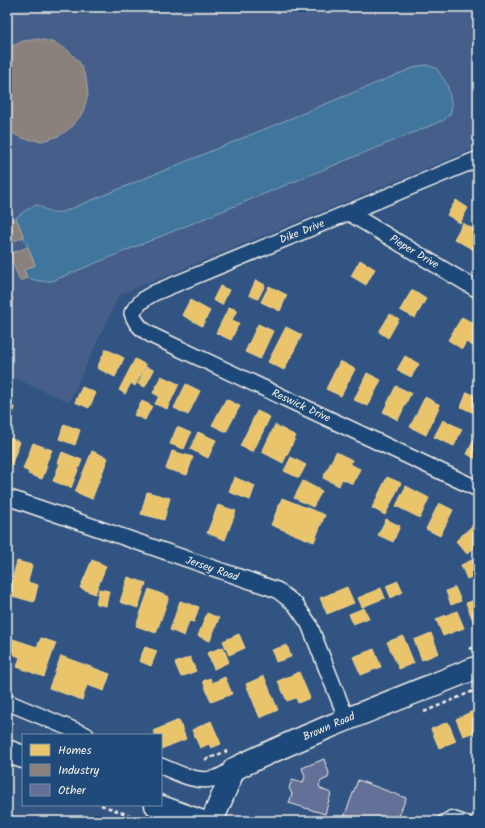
<svg xmlns="http://www.w3.org/2000/svg" width="485" height="828" font-family="Kalam,sans-serif">
<style>
.built{fill:#455f8a}
.water{fill:#40759d;stroke:#88a7bb}
.homes{fill:#e9c46a;stroke:#ecd290}
.industry{fill:#8a817c;stroke:#aaa39c}
.building{fill:#646f97;stroke:#f4f1e8}
.lines{fill:none;stroke-linecap:round;stroke-linejoin:round}
.lane-casing{stroke:#f4f1e8;stroke-width:11}
.street-casing{stroke:#f4f1e8;stroke-width:18}
.secondary-casing{stroke:#f4f1e8;stroke-width:25}
.primary-casing{stroke:#f4f1e8;stroke-width:25}
.path{stroke:#f4f1e8;stroke-width:2.5;stroke-dasharray:4 3;stroke-linecap:butt}
.lane{stroke:#1f4a7a;stroke-width:8}
.street{stroke:#1f4a7a;stroke-width:15}
.secondary{stroke:#1f4a7a;stroke-width:22}
.primary{stroke:#1f4a7a;stroke-width:22}
.labels{text-anchor:middle;dominant-baseline:central;stroke-width:4;stroke-linejoin:round;paint-order:stroke}
.street-label{font-size:11px;fill:#f4f1e8;stroke:#1f4a7a}
</style>
<rect width="100%" height="100%" fill="#325482"/>
<filter id="ink" filterUnits="userSpaceOnUse"><feTurbulence type="fractalNoise" baseFrequency=".025" numOctaves="2"/><feDisplacementMap in="SourceGraphic" scale="8" xChannelSelector="R" yChannelSelector="G"/><feConvolveMatrix kernelMatrix="1 2 1 2 8 2 1 2 1" color-interpolation-filters="sRGB"/></filter>
<g filter="url(#ink)">
<!-- built -->
<polygon class="built" points="7,7 478,7 478,147 119,295 69,402 7,375"/>
<!-- water -->
<path class="water" d="M427,65L436,68L447,84L452,106L450,114L444,120L52,281H39L27,278L24,270L35,265L16,218C23,212 29,207 38,205C47,211 52,213 63,212L418,66Z"/>
<!-- homes -->
<g class="homes">
<polygon points="456,200 468,208 460,223 447,215"/>
<polygon points="463,223 478,232 478,242 474,250 454,239"/>
<polygon points="360,260 375,269 366,285 351,276"/>
<polygon points="256,280 265,285 258,299 249,295"/>
<polygon points="220,286 229,290 222,305 213,300"/>
<polygon points="269,286 287,295 280,311 261,302"/>
<polygon points="412,290 426,299 415,318 400,310"/>
<polygon points="190,300 210,311 202,326 182,315"/>
<polygon points="229,307 237,310 232,320 239,323 231,340 216,333"/>
<polygon points="390,314 399,319 388,338 379,332"/>
<polygon points="462,317 478,326 478,349 466,342 462,349 448,340"/>
<polygon points="258,324 273,331 260,359 245,352"/>
<polygon points="286,327 302,335 284,370 268,362"/>
<polygon points="106,349 124,358 115,377 97,368"/>
<polygon points="405,356 419,364 411,377 397,370"/>
<polygon points="135,359 146,365 135,386 131,383 125,394 119,390"/>
<polygon points="340,361 355,369 341,396 326,389"/>
<polygon points="146,367 154,370 145,387 138,384"/>
<polygon points="367,373 381,380 368,406 354,400"/>
<polygon points="161,376 179,384 167,409 155,404 159,396 153,393"/>
<polygon points="186,384 200,391 188,415 174,408"/>
<polygon points="396,386 411,393 398,420 383,412"/>
<polygon points="82,387 96,393 89,408 75,402"/>
<polygon points="467,392 478,397 478,406 474,413 461,407"/>
<polygon points="425,397 440,405 426,435 410,427"/>
<polygon points="226,399 240,406 226,432 212,425"/>
<polygon points="142,401 152,406 145,420 134,415"/>
<polygon points="7,405 15,408 9,424 7,423"/>
<polygon points="257,411 270,417 253,452 240,446"/>
<polygon points="443,420 462,429 454,446 434,437"/>
<polygon points="64,424 80,430 75,445 59,439"/>
<polygon points="275,425 296,436 283,463 262,452"/>
<polygon points="177,427 191,433 184,449 170,444"/>
<polygon points="478,431 478,460 467,454"/>
<polygon points="198,432 216,440 208,458 190,449"/>
<polygon points="7,437 20,442 10,468 7,467"/>
<polygon points="33,443 52,450 45,466 47,466 42,479 28,474 29,472 23,469"/>
<polygon points="92,451 108,458 92,499 75,492"/>
<polygon points="172,451 193,457 187,475 166,469"/>
<polygon points="62,452 82,460 71,488 53,481 60,463 58,463"/>
<polygon points="336,452 352,460 350,464 360,469 353,484 342,479 339,486 323,478"/>
<polygon points="291,457 306,465 299,478 284,471"/>
<polygon points="234,477 255,486 250,500 229,492"/>
<polygon points="387,477 401,483 385,515 372,508"/>
<polygon points="303,481 322,491 313,507 294,498"/>
<polygon points="406,486 429,498 420,518 396,506"/>
<polygon points="147,492 170,498 164,520 141,514"/>
<polygon points="282,498 325,515 314,542 271,525"/>
<polygon points="439,503 453,510 440,536 426,529"/>
<polygon points="218,505 236,511 225,540 207,533"/>
<polygon points="386,519 400,526 393,542 378,535"/>
<polygon points="473,525 478,530 478,544 467,554 456,541"/>
<polygon points="92,560 106,566 95,594 80,588"/>
<polygon points="472,560 478,574 467,579 461,565"/>
<polygon points="17,561 32,565 28,582 38,585 34,602 8,595"/>
<polygon points="128,577 146,583 138,608 120,602"/>
<polygon points="398,581 403,592 391,598 386,586"/>
<polygon points="347,587 354,603 327,614 320,598"/>
<polygon points="455,587 461,601 451,605 446,591"/>
<polygon points="381,588 385,598 362,607 358,598"/>
<polygon points="99,589 109,591 106,606 96,604"/>
<polygon points="149,589 169,597 156,633 136,626"/>
<polygon points="478,599 478,627 476,628 466,603"/>
<polygon points="180,601 199,607 194,622 189,621 184,636 170,630"/>
<polygon points="364,608 369,618 353,624 349,614"/>
<polygon points="457,611 464,628 443,636 436,619"/>
<polygon points="207,613 219,618 210,641 198,636"/>
<polygon points="431,633 439,653 422,660 414,640"/>
<polygon points="239,634 245,648 229,655 223,641"/>
<polygon points="403,636 414,663 399,669 387,642"/>
<polygon points="7,637 37,647 41,638 56,643 44,677 17,667 20,657 7,652"/>
<polygon points="287,645 291,657 276,662 272,650"/>
<polygon points="145,647 157,651 151,666 139,661"/>
<polygon points="223,647 229,662 214,669 207,653"/>
<polygon points="374,649 381,667 361,675 353,657"/>
<polygon points="61,656 110,674 104,691 87,685 82,700 49,688"/>
<polygon points="190,657 196,671 181,677 175,663"/>
<polygon points="299,672 310,698 298,703 296,698 287,701 278,681"/>
<polygon points="264,676 278,710 260,718 246,684"/>
<polygon points="225,677 232,694 211,702 203,681 210,678 212,683"/>
<polygon points="473,711 478,723 478,731 463,736 456,719"/>
<polygon points="179,720 186,739 161,749 161,735 155,735 153,731"/>
<polygon points="211,721 221,744 211,748 209,744 200,748 192,730"/>
<polygon points="448,722 456,741 439,748 431,729"/>
</g>
<!-- industry -->
<g class="industry">
<polygon points="39,39 55,43 69,51 80,63 86,78 88,95 83,112 73,126 59,136 42,141 25,139 7,131 7,49 23,41"/>
<polygon points="16,218 24,237 7,244 7,222"/>
<polygon points="28,247 35,265 24,270 27,278 20,281 9,254"/>
<polygon points="7,284 13,300 7,302"/>
</g>
<!-- building -->
<g class="building">
<polygon points="324,759 329,773 328,778 321,781 319,786 321,789 331,793 325,814 289,803 292,794 289,788 292,780 303,783 305,776 302,768"/>
<polygon points="358,780 406,798 397,821 346,821 343,820"/>
</g>
<g class="lines">
<!-- lane casing -->
<g class="lane-casing">
<polyline id="lane" points="441,821 451,815 468,821"/>
</g>
<!-- street casing -->
<g class="street-casing">
<g id="street">
<path d="M478,159L154,293C144,298 138,303 132,313C136,326 144,331 155,337L478,489"/>
<polyline points="349,213 478,290"/>
<polyline points="7,497 277,590 295,604 309,624 347,720"/>
<polyline points="7,702 86,735"/>
<path d="M161,766C178,773 197,784 216,778C222,776 228,772 234,769"/>
</g>
</g>
<!-- secondary casing -->
<g class="secondary-casing">
<path id="secondary" d="M212,821L234,769C313,731 396,700 478,667"/>
</g>
<!-- primary casing -->
<g class="primary-casing">
<g id="primary">
<polyline points="7,751 23,757"/>
<polyline points="156,805 200,821"/>
</g>
</g>
<!-- path -->
<g class="path">
<polyline points="469,649 478,646"/>
<polyline points="424,712 478,689"/>
<polyline points="205,760 227,751"/>
<polyline points="101,805 145,821"/>
</g>
<!-- lane -->
<use href="#lane" class="lane"/>
<!-- street -->
<use href="#street" class="street"/>
<!-- secondary -->
<use href="#secondary" class="secondary"/>
<!-- primary -->
<use href="#primary" class="primary"/>
</g>
</g>
<g class="labels">
<!-- street labels -->
<g class="street-label">
<text transform="translate(302 232) rotate(-22)">Dike Drive</text>
<text transform="translate(414 252) rotate(31)">Pieper Drive</text>
<text transform="translate(301 406) rotate(25)">Reswick Drive</text>
<text transform="translate(212 569) rotate(19)">Jersey Road</text>
<text transform="translate(329 727) rotate(-23)">Brown Road</text>
</g>
</g>
<!-- margin -->
<rect width="485" height="828" fill="none" stroke="#1f4a7a" stroke-width="24"/>
<rect x="12" y="12" width="461" height="804" fill="none" stroke="#f4f1e8" stroke-width="1.5" filter="url(#ink)"/>
<!-- legend -->
<rect x="22" y="734" width="140" height="72" fill="#1f4a7a" stroke="#748da6"/>
<rect x="30" y="744" width="20" height="12" fill="#e9c46a" stroke="#748da6"/>
<text x="58" y="754" font-size="12" fill="#f4f1e8">Homes</text>
<rect x="30" y="764" width="20" height="12" fill="#8a817c" stroke="#748da6"/>
<text x="58" y="774" font-size="12" fill="#f4f1e8">Industry</text>
<rect x="30" y="784" width="20" height="12" fill="#646f97" stroke="#748da6"/>
<text x="58" y="794" font-size="12" fill="#f4f1e8">Other</text>
</svg>
